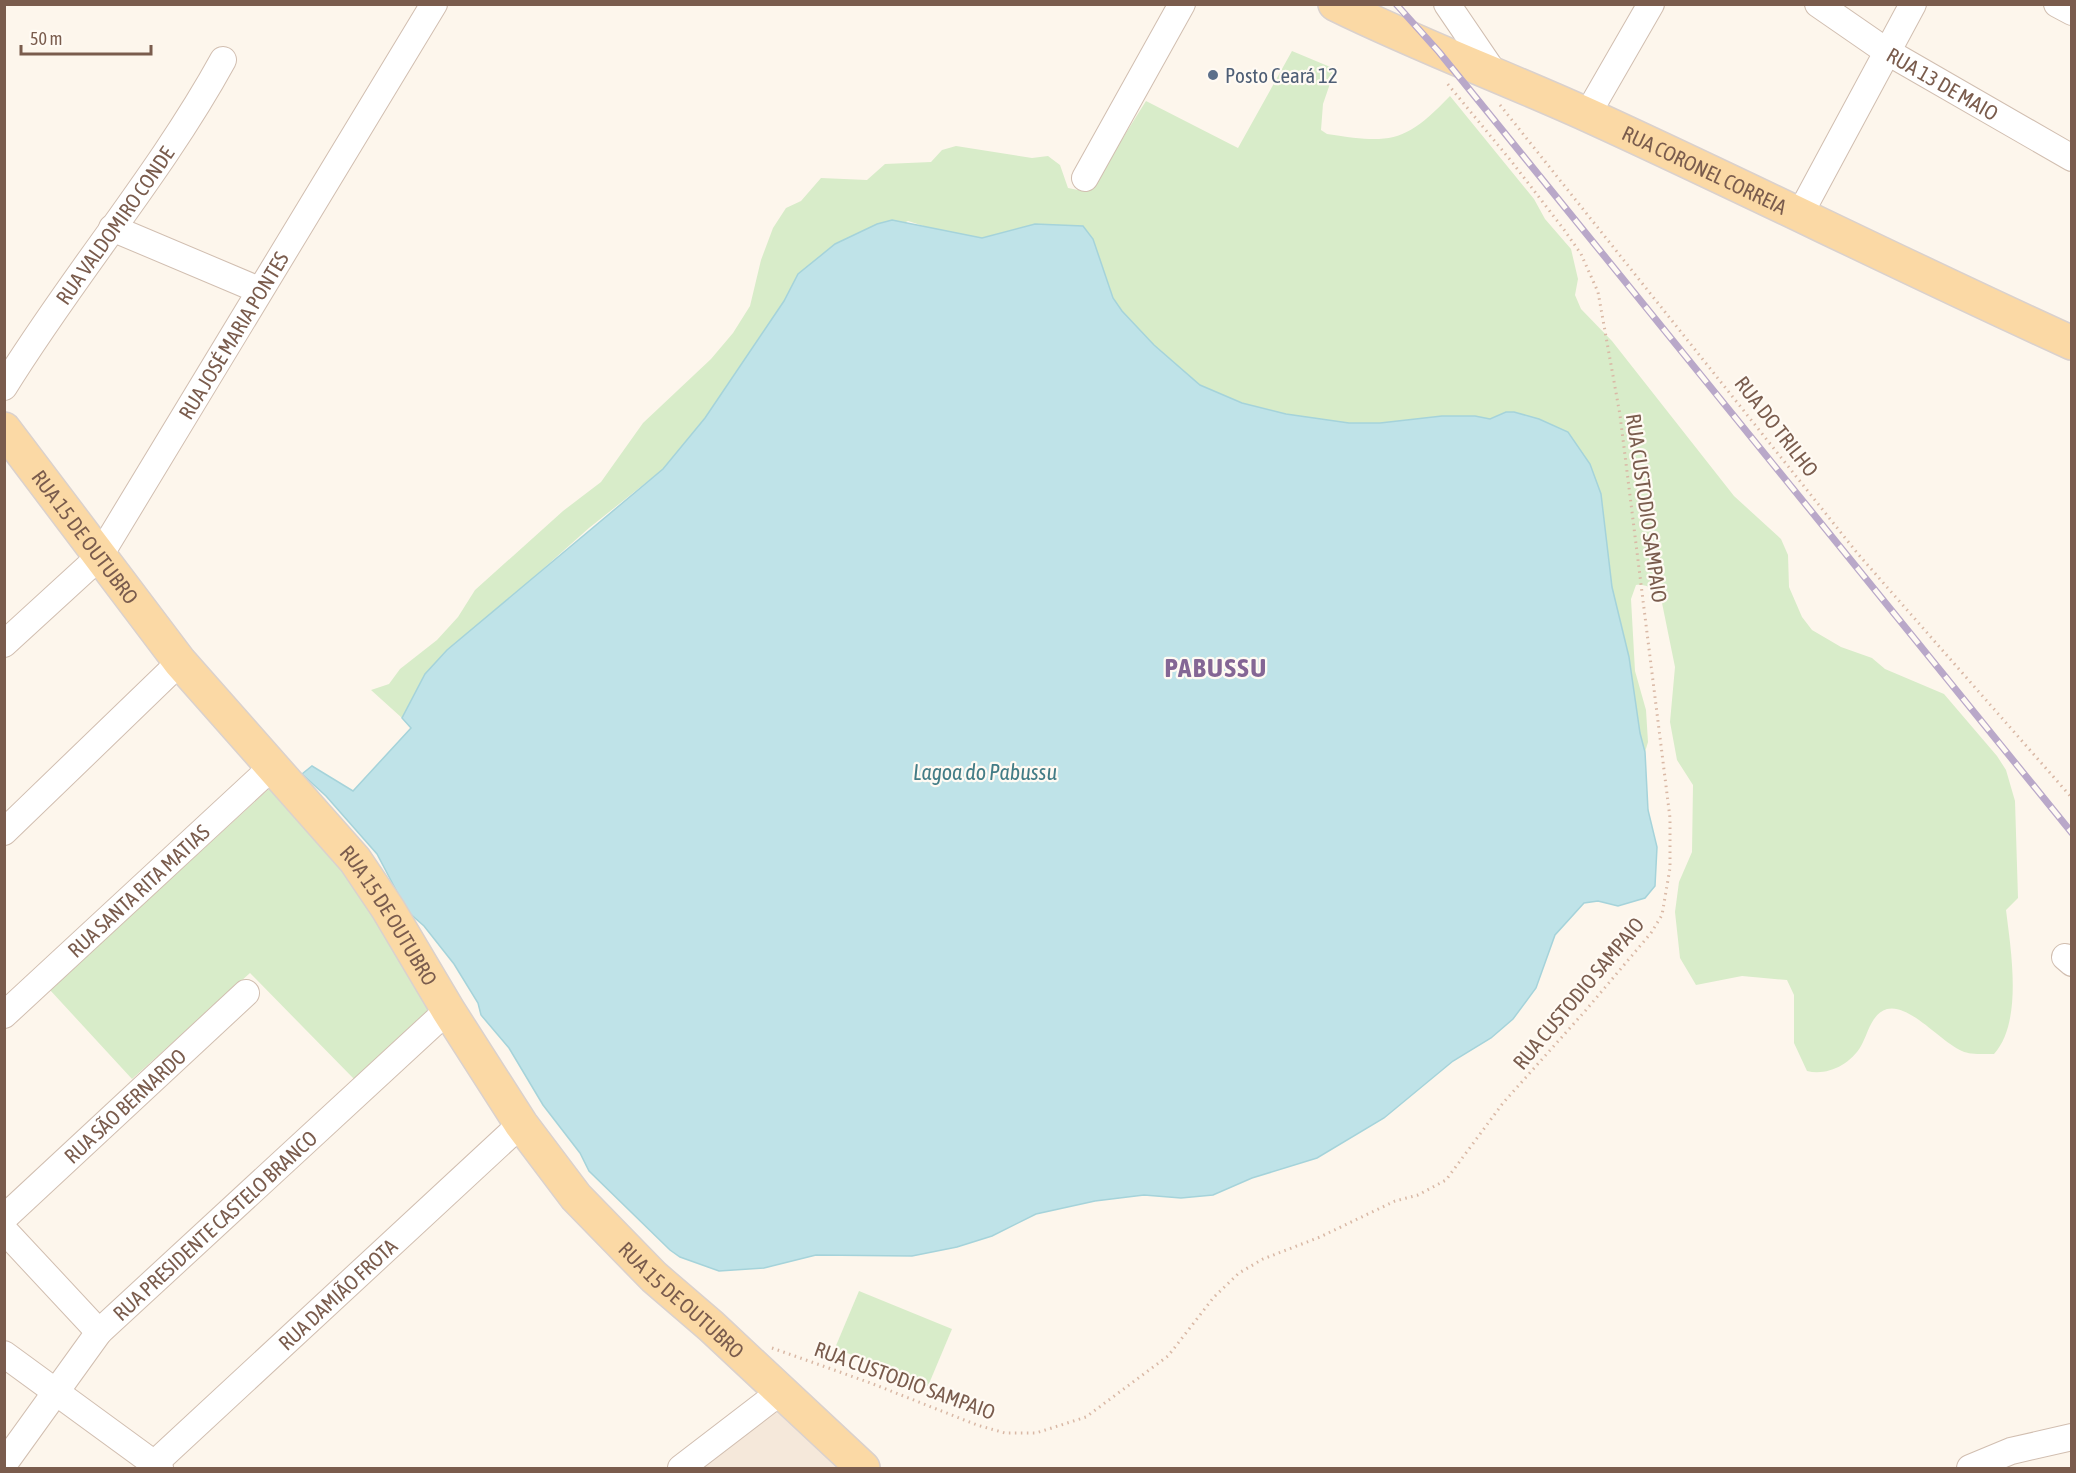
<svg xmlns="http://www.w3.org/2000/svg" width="2076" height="1473" font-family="'Asap Condensed',sans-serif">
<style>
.residential{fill:#f5e8da}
.green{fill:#d8ecc9}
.water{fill:#bfe3e8;stroke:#a5d3da;stroke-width:1.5}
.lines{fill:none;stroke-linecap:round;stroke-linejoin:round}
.minor-casing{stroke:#d1beb0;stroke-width:28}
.major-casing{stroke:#dad1cd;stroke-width:36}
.path{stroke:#d9b8a5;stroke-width:3;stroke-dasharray:1.5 4.5;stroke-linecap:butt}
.minor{stroke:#fff;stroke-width:26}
.major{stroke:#fbd9a5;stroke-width:33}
.rail-casing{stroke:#b9a8c9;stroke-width:7}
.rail{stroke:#fffaf3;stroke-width:4.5;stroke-dasharray:14;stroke-linecap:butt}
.service-dot{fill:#5c6f8a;stroke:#fffaf3;stroke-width:2}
.labels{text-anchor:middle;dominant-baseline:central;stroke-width:4.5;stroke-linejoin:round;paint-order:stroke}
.service-label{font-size:21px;fill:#4e5e75;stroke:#fffaf3;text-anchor:start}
.street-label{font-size:21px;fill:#7a5c4d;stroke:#fffaf3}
.water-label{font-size:22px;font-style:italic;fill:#437c86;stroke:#fffaf3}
.district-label{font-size:27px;font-weight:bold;letter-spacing:1.5px;fill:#846695;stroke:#fffaf3}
</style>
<rect width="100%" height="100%" fill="#fdf6ec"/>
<!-- residential -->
<polygon class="residential" points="777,1410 841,1468 699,1468"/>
<!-- green -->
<g class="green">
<path d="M1292,51L1335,69L1323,104L1321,130L1327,134C1391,144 1405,143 1450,96L1534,199L1545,219L1571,249L1578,279L1575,295L1581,309L1612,341L1734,496L1781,539L1788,555L1789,587L1802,617L1812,630L1841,647L1872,658L1885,669L1944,694L1997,756L2006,770L2015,801L2018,898L2006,910C2011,951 2023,1022 1994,1054C1984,1054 1970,1055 1962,1051C1941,1042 1909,1003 1887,1009C1871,1014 1868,1034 1861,1046C1850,1065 1827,1076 1807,1071L1794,1043V995L1787,980L1742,976L1696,985L1680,958L1675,912L1679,882L1692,852L1693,785L1677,760L1670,722L1675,667L1661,598C1656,589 1647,584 1636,585L1631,599L1635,671L1646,710L1648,742L1645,752L1640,733L1629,657L1612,587L1506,412L1490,419L1475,416H1442L1380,423H1349L1286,414L1242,403L1200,385L1154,345L1122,311L1113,298L1093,239L1035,224L982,238L936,230L908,221L798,274L784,301L705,418L663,469L589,528L425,674L402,718L371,690L389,684L400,669L437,640L458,617L475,590L563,511L601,482L643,423L711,359L733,333L750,306L761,260L773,228L786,208L801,201L821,178L867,180L885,164L931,162L942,150L956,146L1032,158L1048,156L1060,165L1068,188L1083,191L1092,187L1146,101L1238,148Z"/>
<polygon points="271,787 322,842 373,914 431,1007 355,1080 250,973 132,1079 50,990"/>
<polygon points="859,1291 952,1329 928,1386 835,1348"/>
</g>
<!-- water -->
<polygon class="water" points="892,220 982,238 1035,224 1083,226 1093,239 1113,298 1122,311 1154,345 1200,385 1242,403 1286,414 1349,423 1380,423 1442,416 1475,416 1490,419 1506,412 1514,412 1539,419 1568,432 1590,464 1601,494 1612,587 1629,657 1640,733 1645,752 1648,810 1657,847 1655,886 1645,898 1618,906 1598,901 1584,903 1555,935 1536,988 1513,1019 1491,1038 1453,1061 1384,1118 1317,1158 1252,1178 1213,1195 1181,1198 1144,1195 1095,1201 1036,1214 992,1236 957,1247 912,1256 816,1255 764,1268 719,1271 680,1257 670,1250 589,1171 580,1153 543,1105 509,1048 481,1015 478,1003 454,964 424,926 407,911 377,854 326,796 302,774 312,766 353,791 411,728 402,718 425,674 447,650 663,469 705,418 784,301 798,274 835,244 877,224"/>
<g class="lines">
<!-- minor casing -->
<g class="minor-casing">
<g id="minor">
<polyline points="1447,4 1496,76"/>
<path id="s1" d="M1818,4L1886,51L2072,158"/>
<polyline points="2057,4 2072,12"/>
<polyline points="1587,115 1651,4"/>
<polyline points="1085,178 1182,4"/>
<polyline points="1800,214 1913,4"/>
<polyline points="112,228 259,290"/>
<path id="s2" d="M4,387C73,275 161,173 223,60"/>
<path id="s3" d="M4,644L99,557L434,4"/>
<polyline points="4,832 180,662"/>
<polyline points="2065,957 2072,963"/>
<path id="s4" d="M4,1015L273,766"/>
<path id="s5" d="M4,1218L246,993"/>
<polyline points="4,1230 99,1332"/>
<polyline points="4,1354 160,1468"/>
<path id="s6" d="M4,1464L99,1332L448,1010"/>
<path id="s7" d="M154,1464L521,1124"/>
<polyline points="681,1468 780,1392"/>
<polyline points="1970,1468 2011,1451 2072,1437"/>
</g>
</g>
<!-- major casing -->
<g class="major-casing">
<g id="major">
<path id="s8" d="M1335,4C1418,45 1504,77 1588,115C1750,189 1909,269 2072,343"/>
<path id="s9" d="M4,429L180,662L355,860L388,909L448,1010L521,1124L576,1197L654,1277L711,1326L863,1468"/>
</g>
</g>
<!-- path -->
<g class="path">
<polyline points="1500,105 1858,554 2072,798"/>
<polyline points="772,1348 868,1382 977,1425 1005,1433 1036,1433 1086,1417 1168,1356 1214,1297 1239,1273 1263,1259 1320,1237 1395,1201 1418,1195 1446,1180 1503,1103 1586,1010 1651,933 1662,915 1670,868 1670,818 1620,415 1598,292 1581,254 1565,231 1512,162 1446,82"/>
</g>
<!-- minor -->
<use href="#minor" class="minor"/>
<!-- major -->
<use href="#major" class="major"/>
<!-- rail casing -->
<g class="rail-casing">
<polyline id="rail" points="1396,4 1439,52 2072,833"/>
</g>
<!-- rail -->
<use href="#rail" class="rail"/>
</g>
<!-- markers -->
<circle class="service-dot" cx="1213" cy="75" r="6"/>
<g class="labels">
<!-- service labels -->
<g class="service-label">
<text x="1225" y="75">Posto Ceará 12</text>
</g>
<!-- street labels -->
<g class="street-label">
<text stroke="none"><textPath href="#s1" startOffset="148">RUA 13 DE MAIO</textPath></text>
<text stroke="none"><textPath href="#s8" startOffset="405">RUA CORONEL CORREIA</textPath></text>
<text stroke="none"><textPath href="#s2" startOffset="196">RUA VALDOMIRO CONDE</textPath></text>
<text stroke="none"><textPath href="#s3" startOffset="388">RUA JOSÉ MARIA PONTES</textPath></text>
<text transform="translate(1777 426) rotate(52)">RUA DO TRILHO</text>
<text transform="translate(1647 508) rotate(82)">RUA CUSTODIO SAMPAIO</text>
<text stroke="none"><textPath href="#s9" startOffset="135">RUA 15 DE OUTUBRO</textPath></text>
<text stroke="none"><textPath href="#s4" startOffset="183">RUA SANTA RITA MATIAS</textPath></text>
<text stroke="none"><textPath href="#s9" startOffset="621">RUA 15 DE OUTUBRO</textPath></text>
<text transform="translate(1578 993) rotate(-50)">RUA CUSTODIO SAMPAIO</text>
<text stroke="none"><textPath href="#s5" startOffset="165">RUA SÃO BERNARDO</textPath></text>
<text stroke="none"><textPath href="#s6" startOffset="320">RUA PRESIDENTE CASTELO BRANCO</textPath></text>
<text stroke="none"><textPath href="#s7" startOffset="250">RUA DAMIÃO FROTA</textPath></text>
<text stroke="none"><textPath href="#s9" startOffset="1107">RUA 15 DE OUTUBRO</textPath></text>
<text transform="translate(905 1380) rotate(20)">RUA CUSTODIO SAMPAIO</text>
</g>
<!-- water labels -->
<g class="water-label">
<text x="985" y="772">Lagoa do Pabussu</text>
</g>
<!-- district labels -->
<g class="district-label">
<text x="1216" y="667">PABUSSU</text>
</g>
</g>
<!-- border -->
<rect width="2076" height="1473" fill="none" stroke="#7a5c4d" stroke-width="12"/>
<!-- scale -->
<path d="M21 45v9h130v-9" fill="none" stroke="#7a5c4d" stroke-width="3"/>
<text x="30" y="45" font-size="18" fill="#7a5c4d" stroke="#fffaf3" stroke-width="4.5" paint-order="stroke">50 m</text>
</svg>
